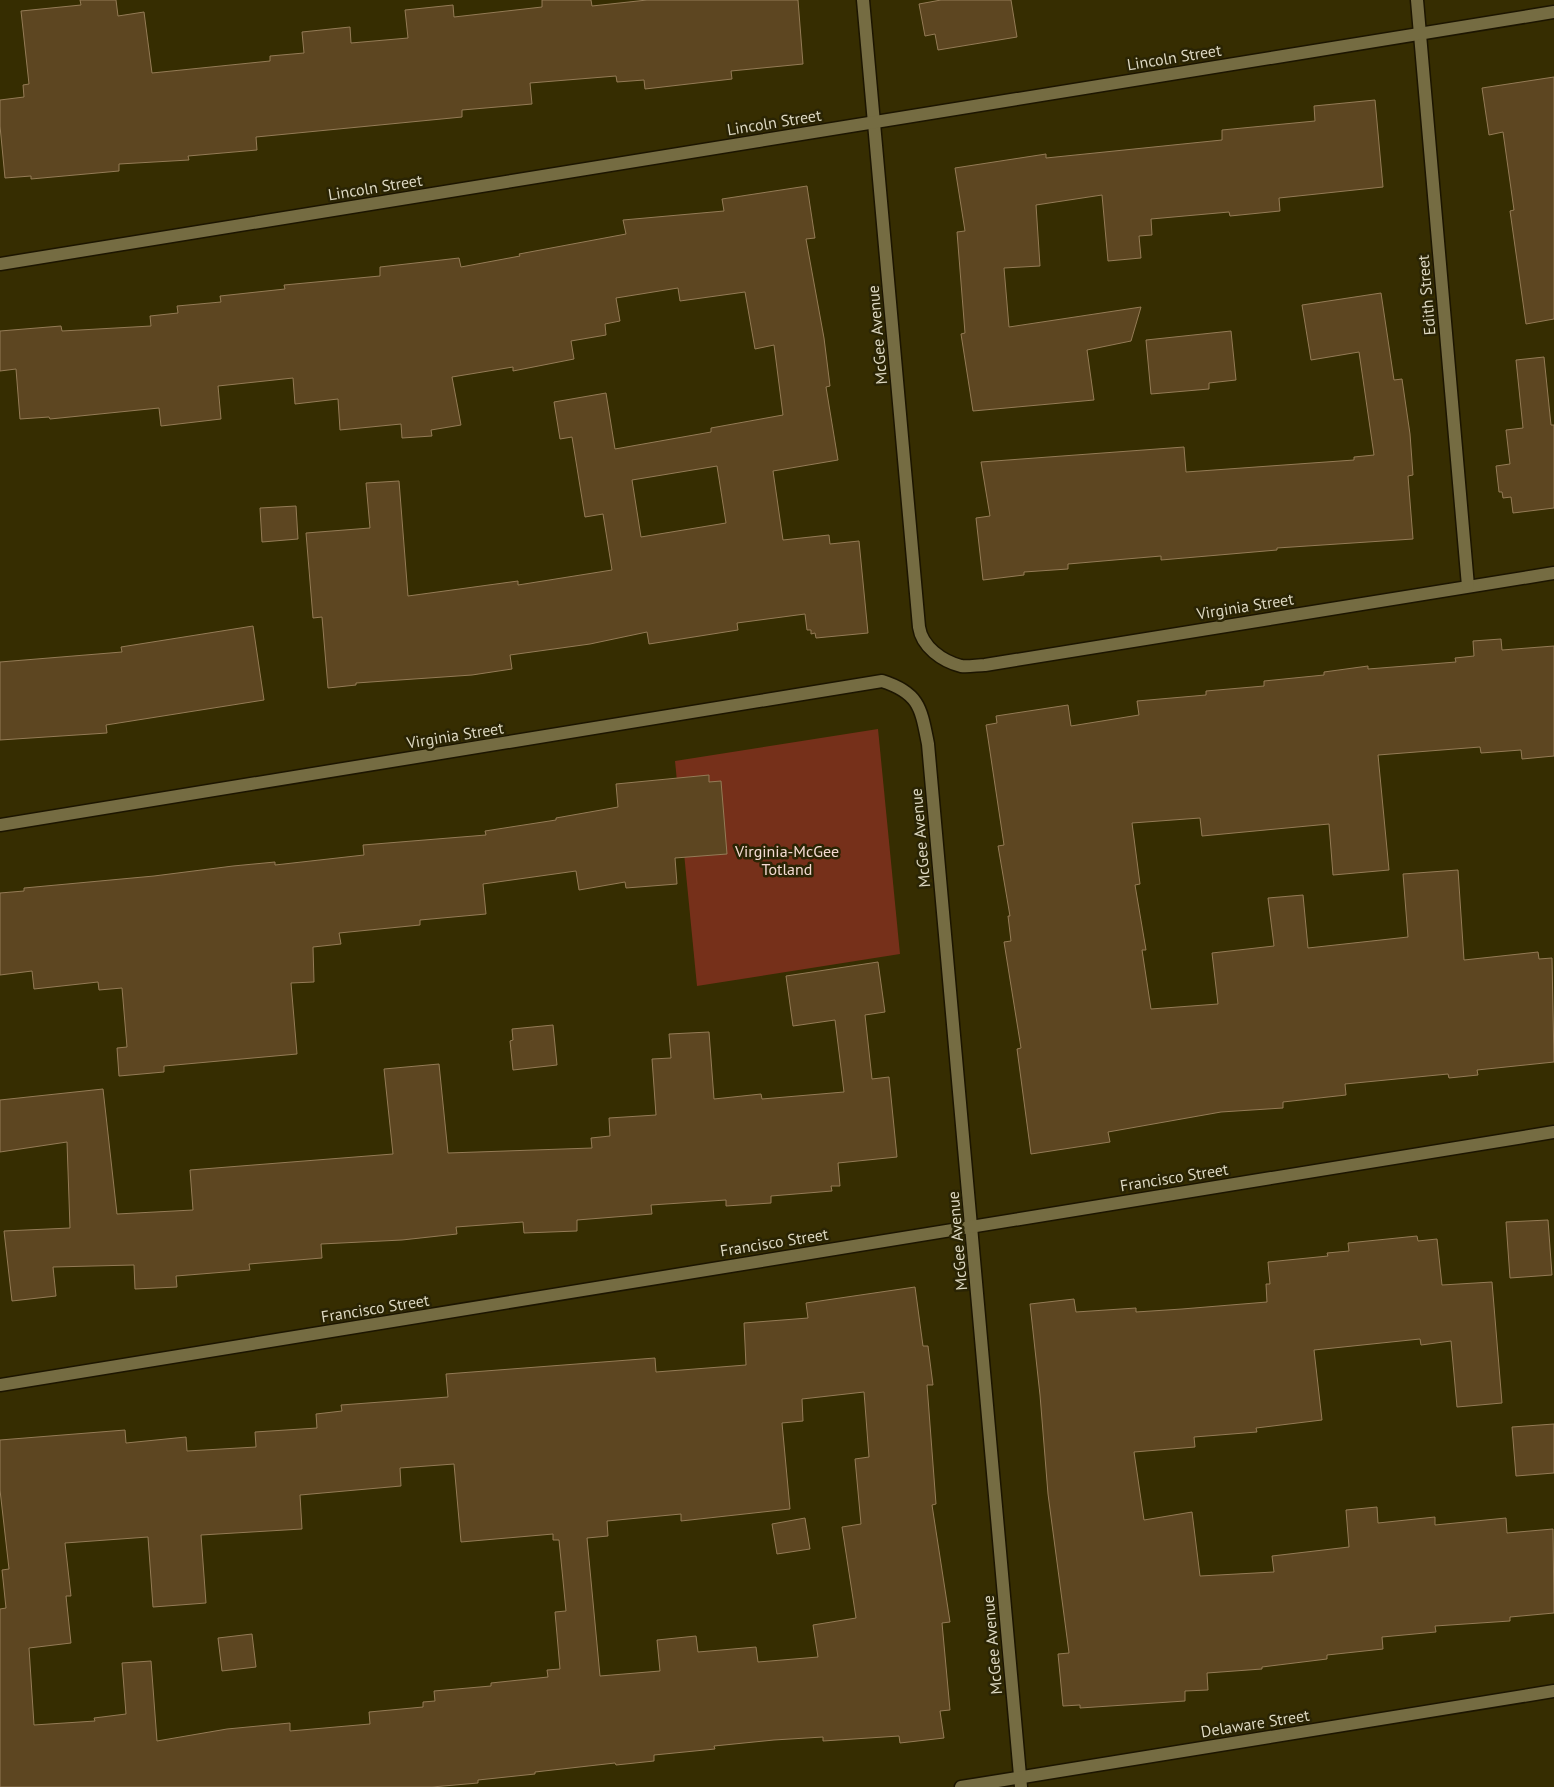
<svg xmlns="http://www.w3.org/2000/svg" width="1554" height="1787" font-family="'PT Sans',sans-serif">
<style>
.green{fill:#76301a}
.building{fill:#5d4621;stroke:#947b56;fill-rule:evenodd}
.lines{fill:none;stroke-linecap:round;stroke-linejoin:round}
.minor-casing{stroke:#1c1500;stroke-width:15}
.minor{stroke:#756c42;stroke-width:12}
.labels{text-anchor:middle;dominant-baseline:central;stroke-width:5;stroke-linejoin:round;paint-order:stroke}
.street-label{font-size:16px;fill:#ddd8c2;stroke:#2a2404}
.park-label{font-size:16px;fill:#f4dad2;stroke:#2a2404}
</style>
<rect width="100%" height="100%" fill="#362d01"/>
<!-- green -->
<polygon class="green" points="878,729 900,954 697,986 675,761"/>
<!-- building -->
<g class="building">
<polygon points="80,0 116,0 118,16 144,12 152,73 270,61 270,56 304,53 302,32 350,27 351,43 408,38 405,10 453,5 454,17 542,7 542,0 591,0 592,6 647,0 798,0 803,64 731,71 732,79 645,89 644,80 617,82 616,76 530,83 532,104 462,110 462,117 256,137 257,150 188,156 189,160 119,164 119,171 31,179 31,176 5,178 0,126 0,100 24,97 23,85 29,84 21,11 81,5"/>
<polygon points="941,0 1011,0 1017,37 938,50 935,34 925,36 919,4"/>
<polygon points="1554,77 1554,319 1526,324 1510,211 1514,210 1503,132 1489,135 1482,88"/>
<polygon points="1375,100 1383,187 1279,198 1280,211 1230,216 1229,212 1151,219 1152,235 1139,236 1141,258 1108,261 1102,195 1036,205 1040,266 1004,268 1009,327 1141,307 1131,341 1087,350 1094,400 973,411 961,334 965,333 957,232 965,231 955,168 1046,154 1046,158 1222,140 1222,130 1315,121 1314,106"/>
<path d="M807,186L815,238L806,239L824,338L830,386L826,387L838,460L773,471L783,540L829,535L830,544L859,541L868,633L816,638L815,633L811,634V630H807L805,614L737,623L738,630L649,644L647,632L590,644L510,655L512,669L472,675L356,683V685L328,688L322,617L313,618L306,533L370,528L366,483L399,481L408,596L518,581V585L612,570L603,514L585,517L572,437L560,439L554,402L606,393L615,449L711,432V428L783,415L774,345L755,349L745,292L680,301L678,288L616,298L620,321L605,324L606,335L571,341L574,359L513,371V367L452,377L461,425L431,430L432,436L402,438L401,424L340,430L338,399L295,404L293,378L218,386L221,419L161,426L159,408L50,419L49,417L20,419L16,369L0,371V331L61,326L62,331L151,326L150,316L178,313L177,306L221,302L220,296L285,289L284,285L380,276V267L459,258L461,267L520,256L519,254L626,234L623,220L724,211L722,199ZM717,466L726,523L641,537L632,480Z"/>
<polygon points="1381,293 1394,380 1402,379 1410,434 1413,475 1408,476 1413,539 1277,548 1277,550 1161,560 1161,556 1068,564 1068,569 1024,572 1024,575 983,580 976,518 990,516 981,462 1184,447 1186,472 1354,460 1354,457 1374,455 1359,352 1311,360 1302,305"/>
<polygon points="1231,331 1236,380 1209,383 1209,389 1151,394 1146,340"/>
<polygon points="1544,357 1551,425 1554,425 1554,508 1513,513 1511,497 1503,498 1502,492 1499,492 1496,466 1510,464 1506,430 1523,428 1516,360"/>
<polygon points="296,506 298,539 262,542 260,508"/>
<polygon points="253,626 264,700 106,725 107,733 0,740 0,662 122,652 121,647"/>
<polygon points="1501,639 1502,650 1554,646 1554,756 1522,759 1521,750 1481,753 1480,747 1378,755 1389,870 1333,875 1329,824 1202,836 1200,818 1132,823 1140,884 1135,885 1146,950 1142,950 1151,1009 1218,1004 1212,953 1274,946 1268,898 1303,895 1308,948 1408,937 1403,874 1458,870 1464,960 1538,952 1539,959 1552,958 1554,1062 1477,1070 1478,1075 1449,1078 1448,1074 1345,1084 1346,1095 1283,1102 1283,1108 1221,1112 1108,1132 1110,1142 1031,1154 1017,1049 1021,1048 1004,942 1011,941 1008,916 1010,916 998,846 1004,845 986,725 997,723 996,716 1068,705 1071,726 1139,715 1137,701 1206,695 1206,691 1264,686 1264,681 1324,675 1324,672 1368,666 1368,669 1456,662 1455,658 1474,656 1473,641"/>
<polygon points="709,775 709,782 721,781 727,854 675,858 677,884 626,888 625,882 579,890 576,871 483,884 486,914 420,920 420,925 339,933 341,944 313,947 314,982 291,983 297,1054 164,1066 164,1072 119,1076 117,1048 127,1047 122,988 99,990 98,982 34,989 32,971 0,975 0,893 24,891 24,888 154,876 233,866 275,862 275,865 364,855 363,845 486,835 485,831 556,820 556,818 618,807 616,784"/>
<polygon points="878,962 885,1012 865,1015 872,1079 889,1077 897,1157 838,1163 840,1186 831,1186 832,1191 771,1196 771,1203 726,1206 726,1200 651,1205 652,1214 577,1220 577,1231 524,1233 523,1222 456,1227 457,1234 402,1240 321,1244 322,1258 249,1264 250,1270 176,1276 177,1287 135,1289 134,1265 53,1267 56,1296 12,1301 4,1231 70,1228 67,1142 0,1152 0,1100 103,1089 117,1214 193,1210 190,1170 393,1154 384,1069 439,1064 448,1153 592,1148 591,1138 610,1136 609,1118 656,1115 652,1059 671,1058 669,1034 709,1032 714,1099 761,1094 762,1099 844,1092 835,1020 793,1026 786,976"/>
<polygon points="553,1025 557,1065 513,1070 510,1041 513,1040 512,1029"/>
<polygon points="1548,1220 1552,1275 1510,1278 1506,1222"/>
<polygon points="1417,1236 1418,1241 1437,1239 1442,1285 1492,1282 1502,1403 1457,1407 1451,1341 1421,1345 1420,1339 1314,1350 1322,1420 1256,1428 1257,1432 1194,1437 1195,1447 1134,1452 1144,1520 1192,1512 1200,1576 1274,1572 1272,1556 1349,1547 1346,1510 1377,1507 1378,1523 1435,1517 1435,1525 1506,1518 1507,1533 1553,1529 1554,1613 1510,1617 1510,1621 1435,1626 1436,1632 1382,1637 1383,1649 1327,1655 1327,1659 1262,1667 1262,1669 1207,1673 1208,1690 1185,1691 1185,1701 1080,1708 1080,1705 1063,1706 1058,1654 1069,1653 1048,1494 1040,1395 1030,1304 1074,1299 1076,1312 1136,1308 1136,1312 1182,1309 1267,1302 1266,1284 1270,1284 1268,1262 1328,1256 1327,1253 1349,1251 1348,1243"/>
<path d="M915,1287L923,1346H928L933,1385H927L936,1504L932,1505L950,1622L942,1623L950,1710L940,1711L944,1738L900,1743L899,1736L823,1741V1737L774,1740L714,1746L715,1749L654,1755V1761L616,1765L615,1763L535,1772V1774L478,1780V1783L432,1787H0V1609L6,1608L2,1570L9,1569L0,1490V1440L125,1430L126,1443L186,1437L187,1451L256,1447L255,1432L317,1428L316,1414L342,1411L341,1405L448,1397L446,1374L655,1358L656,1372L746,1365L744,1323L808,1318L806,1303ZM864,1392L869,1457L855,1459L861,1524L842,1527L856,1618L813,1625L818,1657L758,1662L756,1647L698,1652L696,1636L657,1640L660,1671L600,1676L587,1538L608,1536L607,1521L681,1514V1521L790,1509L782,1423L803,1421L802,1399ZM454,1464L461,1542L553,1534V1540H559L566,1611L555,1612L560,1669L547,1670L548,1677L491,1683V1686L434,1691L435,1701L423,1702V1707L369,1712L370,1724L290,1731V1723L227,1729L157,1741L151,1661L122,1663L126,1714L94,1718L95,1721L34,1725L29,1648L71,1643L66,1596H71L65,1543L148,1537L153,1607L206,1603L201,1535L302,1529L300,1495L401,1486L400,1468Z"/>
<polygon points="1554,1424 1554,1473 1516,1476 1512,1427"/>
<polygon points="805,1518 810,1549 777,1554 772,1524"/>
<polygon points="252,1634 256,1667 222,1671 218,1638"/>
</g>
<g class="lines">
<!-- minor casing -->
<g class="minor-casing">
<g id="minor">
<path d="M863,0L919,627C922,647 942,661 961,666C968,667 978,665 985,665L1554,573"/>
<polyline points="1417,0 1468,586"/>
<polyline points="0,264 1554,12"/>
<path d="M0,825L882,681C920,693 921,709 928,744L1021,1787"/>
<polyline points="0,1385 1554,1132"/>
<polyline points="961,1787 1554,1691"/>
</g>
</g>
<!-- minor -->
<use href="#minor" class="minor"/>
</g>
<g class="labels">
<!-- street labels -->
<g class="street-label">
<text transform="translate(1174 57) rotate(-9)">Lincoln Street</text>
<text transform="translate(774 122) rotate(-9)">Lincoln Street</text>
<text transform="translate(375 187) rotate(-9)">Lincoln Street</text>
<text transform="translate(1426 295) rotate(-95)">Edith Street</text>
<text transform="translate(877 335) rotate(-95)">McGee Avenue</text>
<text transform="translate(1245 606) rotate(-9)">Virginia Street</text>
<text transform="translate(455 735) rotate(-9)">Virginia Street</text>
<text transform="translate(920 838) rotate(-95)">McGee Avenue</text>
<text transform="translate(1174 1177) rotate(-9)">Francisco Street</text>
<text transform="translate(957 1241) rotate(-95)">McGee Avenue</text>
<text transform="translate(774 1242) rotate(-9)">Francisco Street</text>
<text transform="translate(375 1308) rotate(-9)">Francisco Street</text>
<text transform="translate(992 1645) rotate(-95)">McGee Avenue</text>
<text transform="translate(1255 1723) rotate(-9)">Delaware Street</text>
</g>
<!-- park labels -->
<g class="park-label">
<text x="787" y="851">Virginia-McGee<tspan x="787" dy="18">Totland</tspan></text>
</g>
</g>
</svg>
